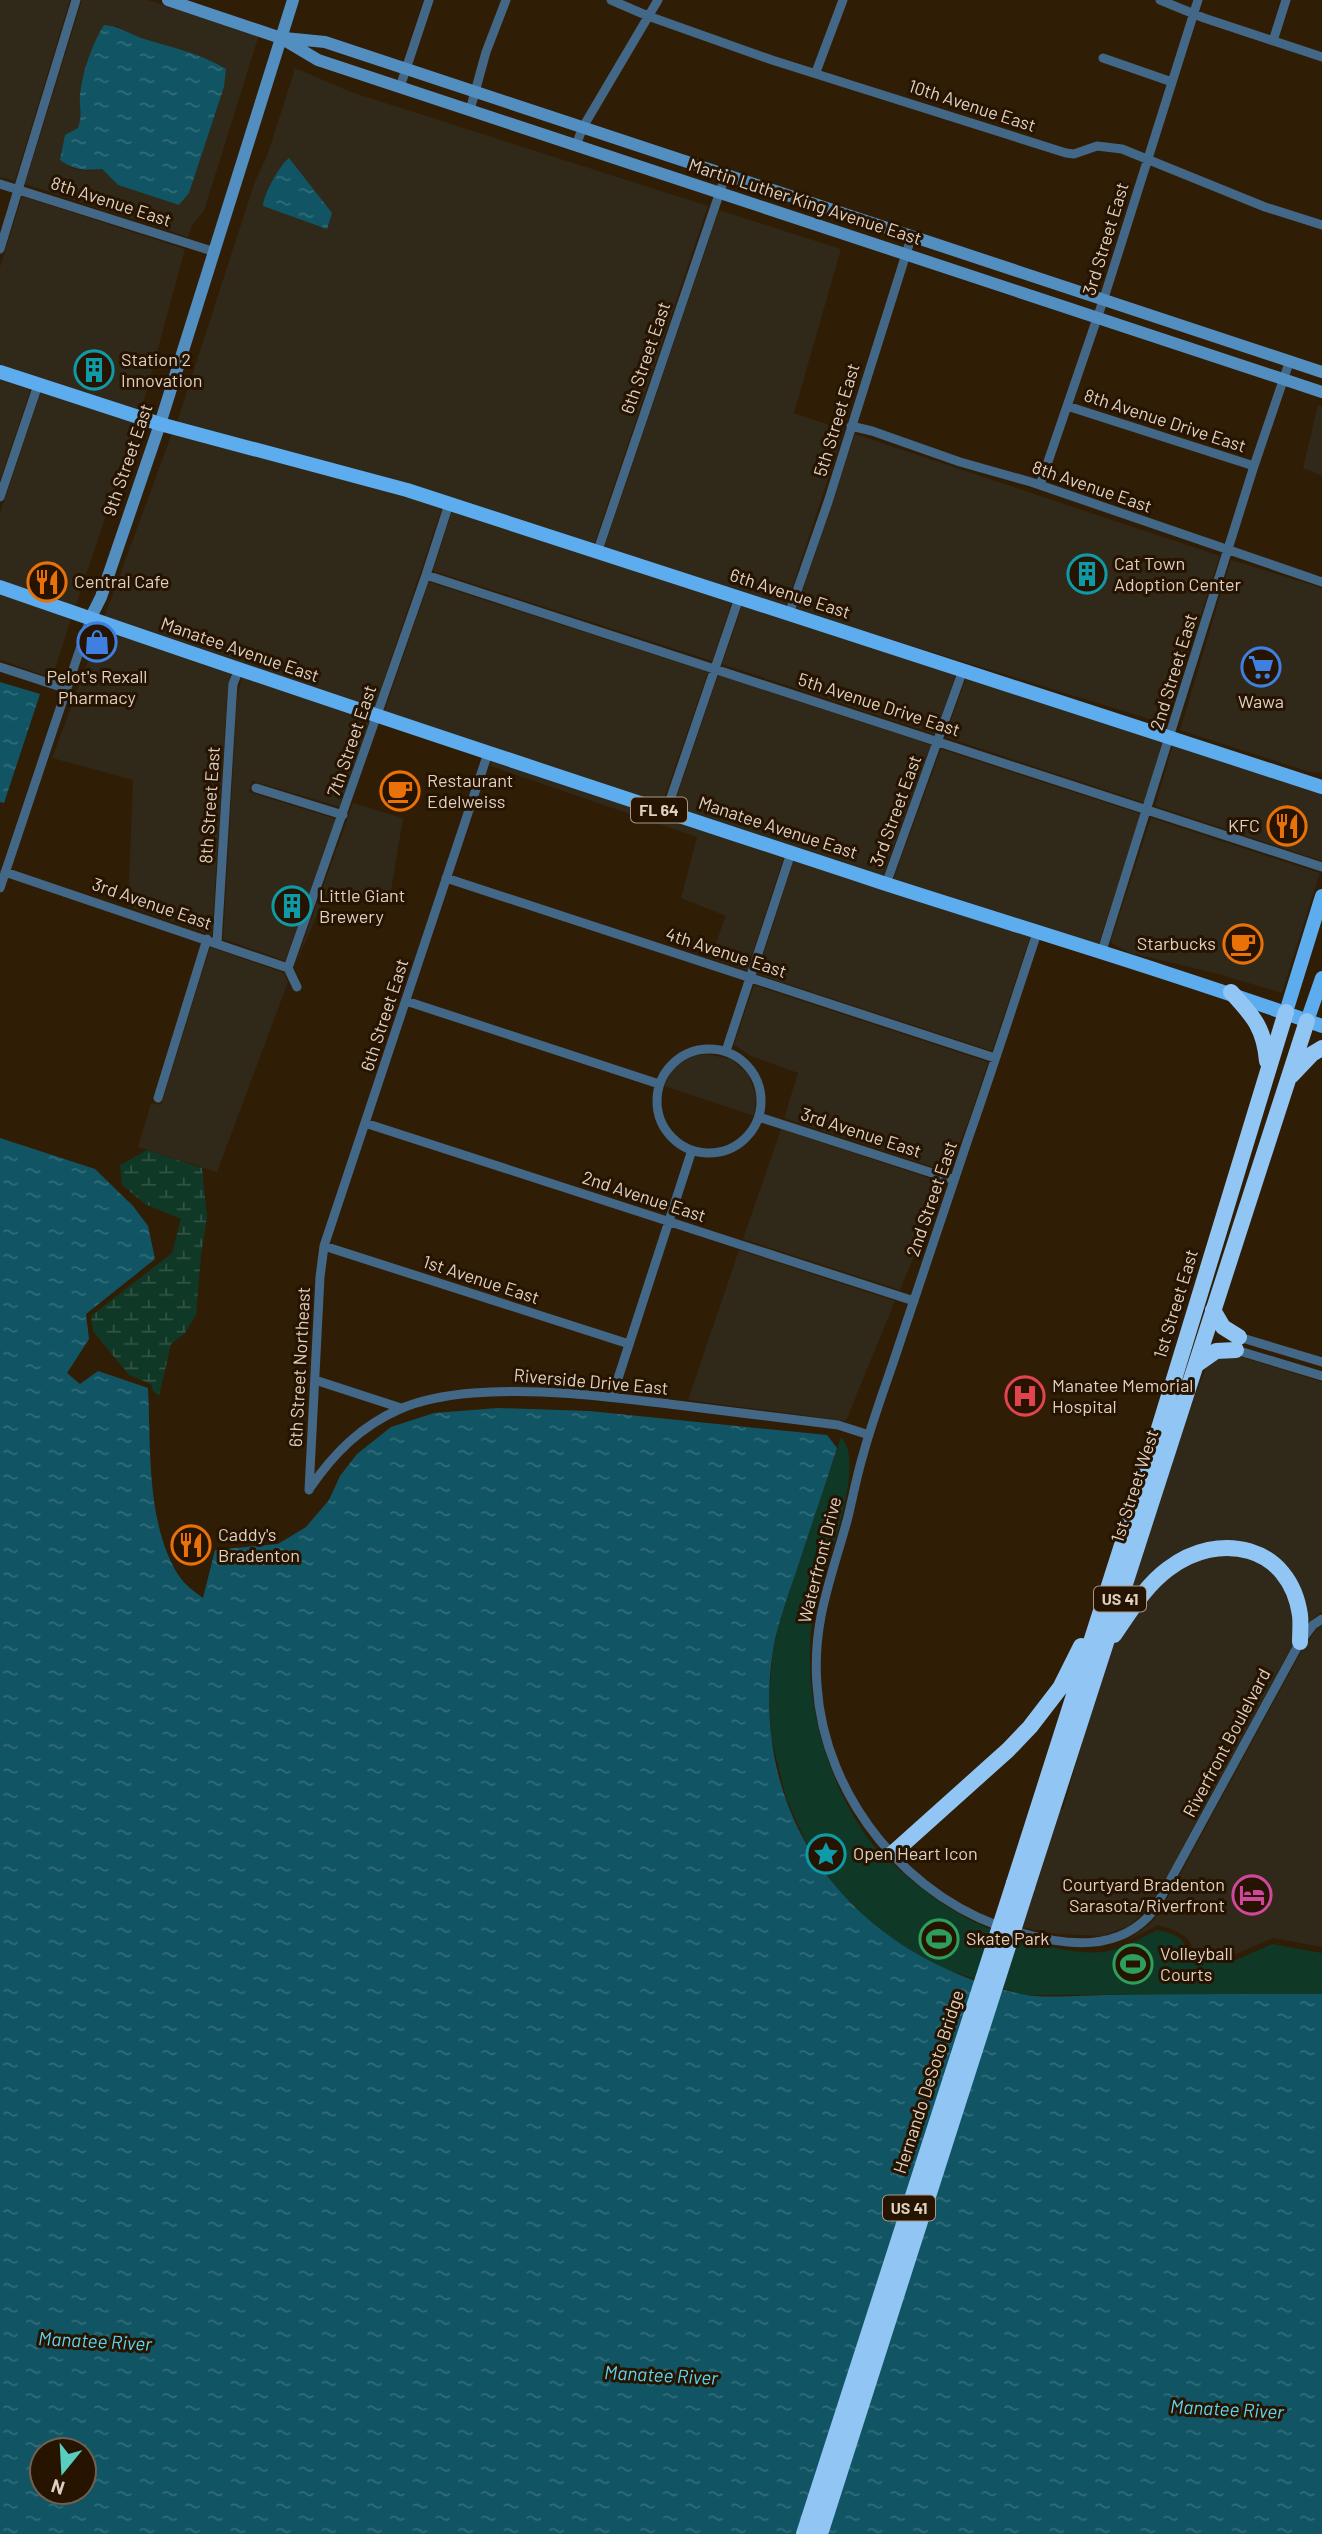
<svg xmlns="http://www.w3.org/2000/svg" width="1322" height="2534" viewBox="0 0 1322 2534" font-family="Barlow,sans-serif">
  <style>
    .commercial { fill: #302818; fill-rule: evenodd }
    .green { fill: #0f3827 }
    .wetland { fill: url(#wetland-marsh) }
    .water { fill: url(#water-ripples); fill-rule: evenodd }
    .lines { fill: none; stroke-linecap: round; stroke-linejoin: round }
    .street { stroke: #436786; stroke-width: 9 }
    .secondary { stroke: #528ec0; stroke-width: 12 }
    .primary { stroke: #5daced; stroke-width: 14 }
    .highway { stroke: #90c5f4; stroke-width: 16 }
    .highway-bridge { stroke: #90c5f4; stroke-width: 16 }
    .labels { text-anchor: middle; stroke-width: 6; stroke-linejoin: round; paint-order: stroke }
    .shield { fill: #261400; stroke: #a79888; stroke-width: 2 }
    .shield-label { font-size: 16px; font-weight: bold; fill: #ded1c3 }
    .street-label { font-size: 18px; fill: #ded1c3; stroke: #261400 }
    .poi-label { font-size: 18px; fill: #ded1c3; stroke: #261400; text-anchor: start }
    .water-label { font-size: 19px; font-style: italic; fill: #5dd6f4; stroke: #261400 }
  </style>
  <defs>
    <pattern id="wetland-marsh" width="20" height="14" patternUnits="userSpaceOnUse" patternTransform="scale(1.75)"><rect width="20" height="14" fill="#0f3827"/><path d="M1 5h8M5 5V1M11 12h8M15 12V8" fill="none" stroke="#325445"/></pattern>
    <pattern id="water-ripples" width="26" height="14" patternUnits="userSpaceOnUse" patternTransform="scale(1.75)"><rect width="26" height="14" fill="#115564"/><path d="M2 4q2-2 4 0t4 0M15 11q2-2 4 0t4 0" fill="none" stroke="#336c79"/></pattern>
  </defs>
  <rect width="100%" height="100%" fill="#301d05"/>
  <path class="commercial" d="M0,0H70L15,181L0,177Z
    M82,0H148L259,35L204,211L192,225L188,237L25,184ZM116,26L224,87L189,193L179,205L118,185L102,169L87,171L71,168L65,135L78,129L83,114L80,99Z
    M293,67L351,92L708,206L594,545L368,472L177,422L255,181L267,156L294,72Z
    M22,196L185,249L141,411L0,365V267Z
    M719,210L841,249L794,413L844,430L786,607L604,548Z
    M0,378L31,389L0,480Z
    M41,392L137,423L75,608L0,581V513Z
    M1318,405L1322,407V476L1303,468Z
    M172,433L365,483L442,508L374,709L104,618Z
    M855,434L1220,556L1165,724L796,610Z
    M452,511L732,602L712,661L433,571Z
    M1231,560L1322,588V773L1309,772L1180,730Z
    M429,582L708,672L662,805L384,712Z
    M0,594L71,619L52,678L0,660Z
    M742,606L956,674L935,734L722,664Z
    M100,629L231,673L227,698L212,935L128,906L133,780L52,758Z
    M718,675L931,745L883,876L673,808Z
    M242,677L370,720L340,807L252,781L249,792L336,819L285,961L223,939L237,698Z
    M966,678L1163,741L1145,803L945,737Z
    M1173,745L1322,794V861L1155,806Z
    M941,749L1141,814L1098,946L893,880Z
    M491,761L784,857L747,970L710,958L726,916L681,898L697,837L490,766Z
    M353,803L403,818L389,902L329,887L294,968Z
    M1151,818L1320,873L1282,993L1218,974L1131,953L1113,944L1111,940Z
    M794,860L1030,937L992,1051L757,974Z
    M210,947L284,973L288,982L217,1172L138,1147L151,1103L161,1105Z
    M754,985L988,1062L969,1120L948,1172L784,1118L798,1073L751,1056L734,1045Z
    M706,1054L731,1059L748,1074L756,1094L754,1116L664,1086L671,1071L682,1062L693,1056Z
    M781,1129L944,1183L900,1290L743,1239Z
    M739,1250L895,1301L846,1421L688,1400Z
    M1235,1355L1322,1382V1612L1305,1625L1272,1556L1254,1545L1236,1541H1218L1201,1544L1119,1617L1165,1473L1208,1362L1214,1358Z
    M1234,1553L1265,1566L1280,1580L1295,1616V1641L1150,1907L1129,1926L1103,1936L1056,1934L1020,1927L1060,1810L1063,1809L1108,1653L1160,1583L1193,1560Z
    M1322,1626V1947L1273,1938L1236,1954H1192L1191,1944L1187,1938L1174,1930L1158,1925L1128,1940L1150,1924L1159,1913L1303,1648L1316,1630Z"/>
  <path class="green" d="M841,1437C868,1464 823,1570 815,1605C810,1624 810,1648 810,1668C812,1727 835,1794 870,1841C875,1848 883,1854 889,1860C917,1887 949,1911 985,1927C999,1933 1015,1937 1030,1941C1054,1948 1078,1954 1103,1952C1124,1949 1139,1939 1157,1930C1178,1934 1186,1939 1188,1959L1236,1960L1272,1944L1322,1953V1994L1023,1995L933,1965L898,1944L870,1922L838,1890L808,1847L786,1798L771,1737L769,1696L773,1651L780,1619Z"/>
  <path class="wetland" d="M147,1150L202,1168L207,1217L201,1255L196,1315L185,1333L171,1344L159,1396L153,1391L151,1384L129,1375L93,1331L91,1316L172,1253L181,1219L145,1204L122,1185L120,1165Z"/>
  <path class="water" d="M104,25C119,26 128,33 141,38C170,47 200,53 226,69L224,87L189,193L179,205L118,185L102,169C85,171 74,170 60,160L65,135L78,128C83,113 79,109 80,95C82,73 92,44 104,25Z
    M289,158L332,213L327,229L263,206C264,194 279,166 289,158Z
    M0,682L40,694L4,803L0,802Z
    M0,1138L95,1169L133,1206L148,1226L155,1259L86,1314L89,1339L67,1373L80,1384L98,1371L148,1388C151,1447 146,1525 179,1576C185,1585 195,1592 203,1598L215,1550L278,1544L306,1527L329,1500L340,1476L357,1454L391,1427L434,1413L498,1408L589,1411L827,1435L837,1448C824,1489 810,1529 797,1569C788,1596 778,1622 773,1650C747,1822 855,1957 1021,1994C1042,1999 1087,1995 1110,1995C1181,1994 1251,1994 1322,1994V2534H0ZM42,2450H84V2492H42Z"/>
  <g class="lines">
    <path class="street" d="M611,0L648,16L772,60L1066,153L1074,154L1097,146L1122,149L1265,207L1322,225
      M1160,0L1204,18L1322,57
      M1273,41L1286,0
      M1103,58L1172,82
      M816,72L843,0
      M400,87L429,0
      M470,110L486,52L506,0
      M576,145L583,127L658,0
      M0,184L212,251
      M0,249L76,0
      M1067,406L1254,466
      M851,426L872,431L960,462L1031,482L1322,582
      M1040,485L1104,298L1198,0
      M0,497L38,385
      M597,553L726,174
      M426,575L1322,867
      M789,614L828,502L912,235
      M0,667L67,689
      M256,788L343,815
      M666,812L739,598
      M5,872L288,968
      M446,878L995,1058
      M886,884L963,670
      M0,888L90,619
      M1037,933C1014,1002 992,1071 968,1139C945,1208 922,1277 899,1345C887,1382 873,1418 863,1455C857,1475 853,1496 848,1517C832,1577 812,1621 817,1685C824,1798 909,1902 1018,1932C1066,1946 1120,1953 1154,1910L1300,1642L1313,1625L1322,1619
      M217,943L232,698L233,684L239,669
      M1101,954L1254,466L1290,360
      M297,987L288,968L426,575L449,504
      M406,1001L659,1084
      M657 1101a52 52 0 1 1 104 0a52 52 0 1 1-104 0Z
      M726,1051L791,853
      M158,1098L207,939
      M759,1117L954,1180
      M365,1123L914,1301
      M324,1246L629,1344
      M1239,1337L1322,1362
      M1236,1350L1322,1376
      M315,1380L401,1408
      M612,1397L692,1150
      M310,1488C334,1453 361,1426 400,1409C423,1399 449,1395 473,1393C539,1388 603,1396 669,1404C725,1411 782,1418 838,1425L869,1435
      M309,1490L320,1277L324,1246L488,753"/>
    <path class="secondary" d="M168,0L281,38L318,60L1322,392
      M284,38L325,42L1322,372
      M90,619L101,597L160,424L293,0"/>
    <path class="primary" d="M0,372L160,424L407,490L1322,787
      M0,587C293,689 588,786 883,883C1029,930 1177,974 1322,1026
      M1286,1012L1322,896
      M1307,1021L1322,978"/>
    <path class="highway" d="M1231,992C1253,1016 1264,1027 1267,1061
      M1291,1076L1312,1054L1322,1048
      M1213,1310L1223,1327L1239,1337
      M1196,1365L1216,1351L1236,1350
      M1114,1635C1130,1612 1145,1586 1168,1569C1219,1530 1290,1545 1300,1615C1301,1624 1300,1633 1300,1642
      M892,1854L1008,1750L1030,1727L1060,1688L1081,1646
      M1014,1883L1153,1448L1286,1012
      M1027,1887L1307,1021"/>
    <path class="highway-bridge" d="M804,2534L1014,1883
      M820,2534L1027,1887"/>
  </g>
  <defs>
    <g id="building-ring" transform="scale(2.0125)"><circle r="9.5" fill="#261400" stroke="#0f9aa8" stroke-width="1.5"/><path d="M-4-6H4V6H1V3H-1V6H-4ZM-2.5-4.3h1.7v1.8h-1.7ZM.8-4.3h1.7v1.8H.8ZM-2.5-1h1.7V.8h-1.7ZM.8-1h1.7V.8H.8Z" fill="#0f9aa8"/></g>
    <g id="restaurant-ring" transform="scale(2.0125)"><circle r="9.5" fill="#261400" stroke="#e8710a" stroke-width="1.5"/><path d="M-5-6h1v4h1v-4h1v4h1v-4h1v5L-1.5 .5V6h-2V.5L-5-1ZM5-6V6H3V1.5H1.5Q1.5-4 5-6Z" fill="#e8710a"/></g>
    <g id="shop-ring" transform="scale(2.0125)"><circle r="9.5" fill="#261400" stroke="#3f7fe0" stroke-width="1.5"/><path d="M-5-2.5h2.3a2.7 3.5 0 0 1 5.4 0H5L5.5 6h-11ZM-1.5-2.5h3a1.5 2.3 0 0 0-3 0Z" fill="#3f7fe0"/></g>
    <g id="supermarket-ring" transform="scale(2.0125)"><circle r="9.5" fill="#261400" stroke="#3f7fe0" stroke-width="1.5"/><path d="M-6-5.5h2.5l.6 2H6L4.5 2H-2.5L-4.4-4H-6ZM-1.5 3.2a1.3 1.3 0 1 0 .1 0ZM3 3.2a1.3 1.3 0 1 0 .1 0Z" fill="#3f7fe0"/></g>
    <g id="cafe-ring" transform="scale(2.0125)"><circle r="9.5" fill="#261400" stroke="#e8710a" stroke-width="1.5"/><path d="M-5.5-4.5H6V0H3Q3 3.5 0 3.5H-2.5Q-5.5 3.5-5.5 0ZM3-3.2v2h1.7v-2ZM-6 4.5H4V6H-6Z" fill="#e8710a"/></g>
    <g id="hospital-ring" transform="scale(2.0125)"><circle r="9.5" fill="#261400" stroke="#e0444e" stroke-width="1.5"/><path d="M-5-5h3v3.5h4V-5h3V5h-3V1.5h-4V5h-3Z" fill="#e0444e"/></g>
    <g id="sight-ring" transform="scale(2.0125)"><circle r="9.5" fill="#261400" stroke="#0f9aa8" stroke-width="1.5"/><path d="M0-6L1.8-2.2L6-1.7L2.9 1.2L3.7 5.4L0 3.3L-3.7 5.4L-2.9 1.2L-6-1.7L-1.8-2.2Z" fill="#0f9aa8"/></g>
    <g id="hotel-ring" transform="scale(2.0125)"><circle r="9.5" fill="#261400" stroke="#d1479c" stroke-width="1.5"/><path d="M-6-4.5h1.5V1H6V5H4.5V3h-9V5H-6ZM-4 0a1.8 1.8 0 1 1 3.6 0ZM.5 0V-2.5h3Q6-2.5 6 0Z" fill="#d1479c"/></g>
    <g id="stadium-ring" transform="scale(2.0125)"><circle r="9.5" fill="#261400" stroke="#2e9e5b" stroke-width="1.5"/><path d="M0-5a6.5 5 0 1 0 0 10a6.5 5 0 1 0 0-10ZM-3.5-1.8h7v3.6h-7Z" fill="#2e9e5b"/></g>
  </defs>
  <g fill-rule="evenodd">
    <use href="#building-ring" x="94" y="370"/>
    <use href="#building-ring" x="1087" y="574"/>
    <use href="#restaurant-ring" x="47" y="582"/>
    <use href="#shop-ring" x="97" y="642"/>
    <use href="#supermarket-ring" x="1261" y="667"/>
    <use href="#cafe-ring" x="400" y="791"/>
    <use href="#restaurant-ring" x="1287" y="826"/>
    <use href="#building-ring" x="292" y="906"/>
    <use href="#cafe-ring" x="1243" y="944"/>
    <use href="#hospital-ring" x="1025" y="1396"/>
    <use href="#restaurant-ring" x="191" y="1545"/>
    <use href="#sight-ring" x="826" y="1854"/>
    <use href="#hotel-ring" x="1252" y="1895"/>
    <use href="#stadium-ring" x="939" y="1939"/>
    <use href="#stadium-ring" x="1133" y="1964"/>
  </g>
  <g class="labels">
    <g class="shield">
      <rect x="631" y="797.5" width="56" height="25" rx="5"/>
      <rect x="1094" y="1586.5" width="52" height="25" rx="5"/>
      <rect x="883" y="2195.5" width="52" height="25" rx="5"/>
    </g>
    <g class="shield-label">
      <text x="659" y="816">FL 64</text>
      <text x="1120" y="1605">US 41</text>
      <text x="909" y="2214">US 41</text>
    </g>
    <g class="street-label">
      <text transform="translate(972 106) rotate(18)" y="6">10th Avenue East</text>
      <text transform="translate(111 202) rotate(18)" y="6">8th Avenue East</text>
      <text transform="translate(805 202) rotate(18)" y="6">Martin Luther King Avenue East</text>
      <text transform="translate(1106 239) rotate(-73)" y="6">3rd Street East</text>
      <text transform="translate(646 358) rotate(-71)" y="6">6th Street East</text>
      <text transform="translate(837 420) rotate(-73)" y="6">5th Street East</text>
      <text transform="translate(1165 421) rotate(18)" y="6">8th Avenue Drive East</text>
      <text transform="translate(128 460) rotate(-71)" y="6">9th Street East</text>
      <text transform="translate(1092 487) rotate(19)" y="6">8th Avenue East</text>
      <text transform="translate(790 594) rotate(18)" y="6">6th Avenue East</text>
      <text transform="translate(240 650) rotate(19)" y="6">Manatee Avenue East</text>
      <text transform="translate(1174 672) rotate(-73)" y="6">2nd Street East</text>
      <text transform="translate(879 705) rotate(18)" y="6">5th Avenue Drive East</text>
      <text transform="translate(352 741) rotate(-71)" y="6">7th Street East</text>
      <text transform="translate(210 805) rotate(-86)" y="6">8th Street East</text>
      <text transform="translate(896 811) rotate(-70)" y="6">3rd Street East</text>
      <text transform="translate(778 828) rotate(18)" y="6">Manatee Avenue East</text>
      <text transform="translate(152 904) rotate(19)" y="6">3rd Avenue East</text>
      <text transform="translate(726 953) rotate(18)" y="6">4th Avenue East</text>
      <text transform="translate(385 1015) rotate(-72)" y="6">6th Street East</text>
      <text transform="translate(861 1133) rotate(18)" y="6">3rd Avenue East</text>
      <text transform="translate(644 1197) rotate(18)" y="6">2nd Avenue East</text>
      <text transform="translate(932 1199) rotate(-71)" y="6">2nd Street East</text>
      <text transform="translate(481 1280) rotate(18)" y="6">1st Avenue East</text>
      <text transform="translate(1176 1304) rotate(-73)" y="6">1st Street East</text>
      <text transform="translate(300 1367) rotate(-87)" y="6">6th Street Northeast</text>
      <text transform="translate(591 1382) rotate(5)" y="6">Riverside Drive East</text>
      <text transform="translate(1135 1486) rotate(-72)" y="6">1st Street West</text>
      <text transform="translate(820 1560) rotate(-76)" y="6">Waterfront Drive</text>
      <text transform="translate(1227 1743) rotate(-62)" y="6">Riverfront Boulelvard</text>
      <text transform="translate(929 2082) rotate(-72)" y="6">Hernando DeSoto Bridge</text>
    </g>
    <g class="poi-label">
      <text x="121" y="366">Station 2<tspan x="121" dy="21">Innovation</tspan></text>
      <text x="1114" y="570">Cat Town<tspan x="1114" dy="21">Adoption Center</tspan></text>
      <text x="74" y="588">Central Cafe</text>
      <text x="97" y="683" text-anchor="middle">Pelot's Rexall<tspan x="97" dy="21">Pharmacy</tspan></text>
      <text x="1261" y="708" text-anchor="middle">Wawa</text>
      <text x="427" y="787">Restaurant<tspan x="427" dy="21">Edelweiss</tspan></text>
      <text x="1260" y="832" text-anchor="end">KFC</text>
      <text x="319" y="902">Little Giant<tspan x="319" dy="21">Brewery</tspan></text>
      <text x="1216" y="950" text-anchor="end">Starbucks</text>
      <text x="1052" y="1392">Manatee Memorial<tspan x="1052" dy="21">Hospital</tspan></text>
      <text x="218" y="1541">Caddy's<tspan x="218" dy="21">Bradenton</tspan></text>
      <text x="853" y="1860">Open Heart Icon</text>
      <text x="1225" y="1891" text-anchor="end">Courtyard Bradenton<tspan x="1225" dy="21">Sarasota/Riverfront</tspan></text>
      <text x="966" y="1945">Skate Park</text>
      <text x="1160" y="1960">Volleyball<tspan x="1160" dy="21">Courts</tspan></text>
    </g>
    <g class="water-label">
      <text transform="translate(95 2341) rotate(3)" y="7">Manatee River</text>
      <text transform="translate(661 2375) rotate(3)" y="7">Manatee River</text>
      <text transform="translate(1227 2409) rotate(3)" y="7">Manatee River</text>
    </g>
  </g>
  <g transform="translate(63 2471) rotate(198)"><circle r="33" fill="#261400" stroke="#70604e" stroke-width="2"/>
  <path d="M0-5L12 26L0 18L-12 26Z" fill="#59cebf"/>
  <text y="-10" font-size="19" font-weight="bold" text-anchor="middle" fill="#ded1c3">N</text>
  </g>
</svg>
